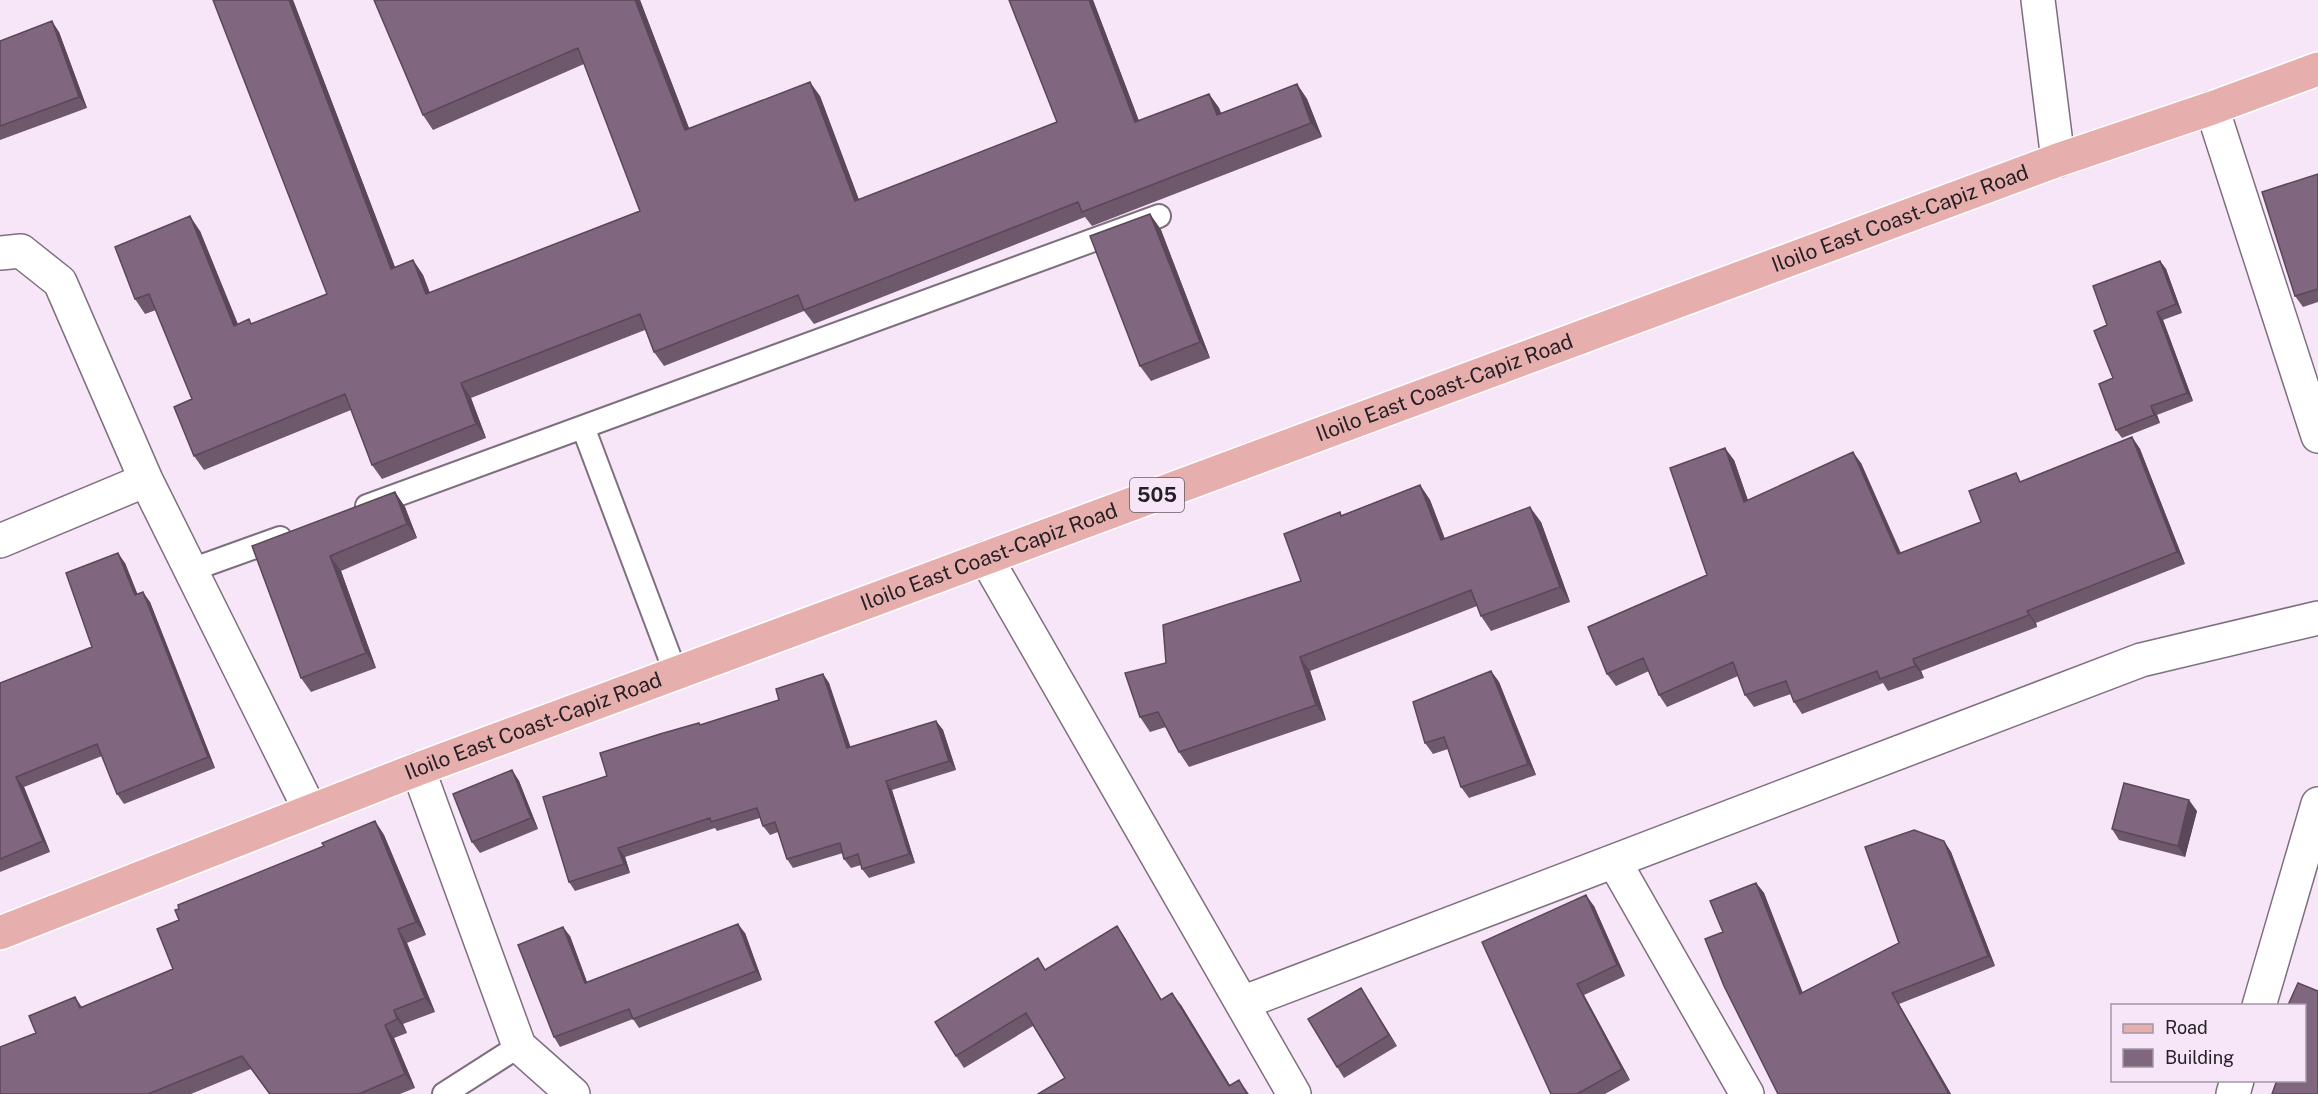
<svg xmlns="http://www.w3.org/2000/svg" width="2318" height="1094" viewBox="0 0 2318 1094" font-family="'Public Sans',sans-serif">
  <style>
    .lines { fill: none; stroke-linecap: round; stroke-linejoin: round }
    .lane-casing { stroke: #7e6f7f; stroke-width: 26 }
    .street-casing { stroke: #7e6f7f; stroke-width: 36 }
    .primary-casing { stroke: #fff; stroke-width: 36 }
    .lane { stroke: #fff; stroke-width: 22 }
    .street { stroke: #fff; stroke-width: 33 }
    .primary { stroke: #e6afad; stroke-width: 33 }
    .wall { fill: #6e586c }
    .shaded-wall { fill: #5a4758 }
    .building { fill: #80667e; stroke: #5a4758; stroke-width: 1.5 }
    .labels { text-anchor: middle; stroke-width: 4.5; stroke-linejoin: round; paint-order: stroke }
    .shield { fill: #f7e6f8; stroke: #655b65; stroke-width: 1.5 }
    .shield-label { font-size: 20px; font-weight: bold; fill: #262026 }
    .street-label { font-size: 21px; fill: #262026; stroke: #f7e6f8 }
  </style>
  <rect width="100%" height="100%" fill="#f7e6f8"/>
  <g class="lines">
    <g class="lane-casing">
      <path id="lane" d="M583,427L676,674
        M367,506L1159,216
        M191,570L280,538
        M444,1094L519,1046"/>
    </g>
    <g class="street-casing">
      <path id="street" d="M2038,0L2058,160
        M2212,108L2318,436
        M0,253L21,251L60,282L146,480L310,810
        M0,541L146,480
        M986,558L1294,1094
        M418,769L519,1046L573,1094
        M1614,861L1747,1094
        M1242,1003L2141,660L2318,618
        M2259,1006L2318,804
        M2233,1094L2237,1080"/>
    </g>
    <g class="primary-casing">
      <g id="primary">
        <path id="s1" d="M0,933L418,769L2058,160L2212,108L2318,69"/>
      </g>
    </g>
    <use href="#lane" class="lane"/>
    <use href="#street" class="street"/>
    <use href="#primary" class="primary"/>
  </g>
  <path class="wall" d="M213,0H293L395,267L413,260L423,275L430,293L640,211L584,64L433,130L423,115L374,0H640L689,128L820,96L859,200L1057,122L1009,0H1093L1139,121L1209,94L1219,108L1221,113L1297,84L1307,99L1322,137L1092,226L1085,217L814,324L804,311L664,366L654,352L645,330L471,398L486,438L382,479L372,465L351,410L204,470L194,456L192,399L156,310L145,314L135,299L200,231L238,324L252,323L327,294Z
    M59,32L87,108L0,140V41Z
    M2318,174V302L2303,307L2295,296Z
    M1150,214L1161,230L1210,358L1151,381L1140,366Z
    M2160,261L2166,269L2182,313L2163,320L2193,401L2157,415L2160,423L2122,438L2116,430L2113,378L2107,325Z
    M2132,437L2140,449L2185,564L2036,623L2037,627L1921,671L1924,678L1888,691L1883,683L1802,714L1794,702L1791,694L1754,707L1745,695L1738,676L1667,707L1659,695L1649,671L1616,686L1607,674L1707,575L1734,460L1748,500L1861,463L1901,553L1981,522L2022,481Z
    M1420,485L1430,500L1445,539L1541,522L1570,602L1491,631L1481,616L1477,606L1310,671L1326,720L1189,767L1179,752L1166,727L1150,732L1140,717L1166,663L1301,581L1342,515Z
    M395,492L405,507L417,538L341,571L376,668L311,692L301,678L252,546Z
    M125,563L137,594L150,602L215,768L124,804L117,794L102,756L24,787L50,852L0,872V683L92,647Z
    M1491,671L1499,682L1536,775L1469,798L1461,787L1448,749L1433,754L1425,743Z
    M823,674L829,683L850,747L936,721L943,730L956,770L892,790L915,863L869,878L862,869L861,865L851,868L844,859L843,853L793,868L787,859L778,832L770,835L763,826L760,818L717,831L715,828L625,857L630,873L575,891L569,882L607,776L701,725L779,700Z
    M512,770L519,781L538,829L480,853L472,842Z
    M2197,811L2185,857L2119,840L2112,829Z
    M375,821L384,835L426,935L407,943L435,1012L403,1024L407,1033L394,1038L415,1088L400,1094H269L251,1069L191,1094H0L36,1033L75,997L82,1007L173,969L179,920L324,846Z
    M1944,841L1951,852L1995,966L1899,1004L1951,1094H1778L1723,932L1756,883L1764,893L1803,993L1899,943Z
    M1594,906L1625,976L1584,995L1630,1080L1605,1094H1551Z
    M1117,926L1125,938L1161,1000L1181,1005L1230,1085L1239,1080L1249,1094H1038L1065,1078L1033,1026L964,1068L956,1056L1046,970Z
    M745,933L762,980L639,1028L633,1019L560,1047L554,1037L570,936L587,982Z
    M1361,988L1368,999L1397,1046L1344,1078L1337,1067Z"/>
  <path class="shaded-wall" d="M289,0H293L401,283L391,269Z
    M635,0H640L695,144L685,130Z
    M1089,0H1093L1145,137L1135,122Z
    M52,21L59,32L87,108L79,97Z
    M810,82L820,96L865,216L855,201Z
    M1297,84L1307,99L1322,137L1311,123Z
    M1209,94L1219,108L1227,129L1217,115Z
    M1150,214L1161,230L1210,358L1200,342Z
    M190,216L200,231L244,340L234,326Z
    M413,260L423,275L436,309L426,294Z
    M2160,261L2166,269L2182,313L2176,304Z
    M2157,312L2163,320L2193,401L2187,393Z
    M461,383L471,398L486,438L476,424Z
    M2151,406L2157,415L2160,423L2154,415Z
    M2132,437L2140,449L2185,564L2177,552Z
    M1725,448L1734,460L1752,513L1744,502Z
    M1853,452L1861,463L1906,566L1898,554Z
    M1420,485L1430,500L1451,555L1441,540Z
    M395,492L405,507L417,538L407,524Z
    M1530,507L1541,522L1570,602L1560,587Z
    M118,553L125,563L142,605L135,595Z
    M330,556L341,571L376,668L366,653Z
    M143,592L150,602L215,768L208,757Z
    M2027,611L2036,623L2037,627L2029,615Z
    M1300,657L1310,671L1326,720L1316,705Z
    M1913,659L1921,671L1924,678L1915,666Z
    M1491,671L1499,682L1536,775L1528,764Z
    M823,674L829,683L854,757L847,748Z
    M936,721L943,730L956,770L949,761Z
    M512,770L519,781L538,829L531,818Z
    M16,777L24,787L50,852L43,841Z
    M886,781L892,790L915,863L909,854Z
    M2189,800L2197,811L2185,857L2178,846Z
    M375,821L384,835L426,935L416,922Z
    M1944,841L1951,852L1995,966L1988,956Z
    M618,848L625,857L630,873L624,864Z
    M1756,883L1764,893L1807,1005L1800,994Z
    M1586,895L1594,906L1625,976L1617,965Z
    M738,924L745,933L762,980L756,971Z
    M1117,926L1125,938L1169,1012L1161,1000Z
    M563,927L570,936L591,993L585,983Z
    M398,929L407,943L435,1012L425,998Z
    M1577,984L1584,995L1630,1080L1622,1069Z
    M1361,988L1368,999L1397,1046L1389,1035Z
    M1172,993L1181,1005L1235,1094L1229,1086Z
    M1892,993L1899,1004L1951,1094H1949Z
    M394,1010L403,1024L407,1033L397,1019Z
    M385,1025L394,1038L415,1088L405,1074Z"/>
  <path class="building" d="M213,0H289L391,269L413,260L426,294L640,211L578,48L423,115L374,0H635L685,130L810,82L855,201L1057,122L1009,0H1089L1135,122L1209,94L1217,115L1297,84L1311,123L1082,212L1078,202L804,310L798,295L654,352L640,314L461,383L476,424L372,465L345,394L194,456L174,407L192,399L149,294L135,299L115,247L190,216L234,326L249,319L251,324L327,294Z
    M52,21L79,97L0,126V41Z
    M2318,174V289L2295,296L2262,192Z
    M1150,214L1200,342L1140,366L1090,236Z
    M2160,261L2176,304L2157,312L2187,393L2151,406L2154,415L2116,430L2099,384L2113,378L2094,331L2107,325L2093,286Z
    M2132,437L2177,552L2027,611L2029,615L1913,659L1915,666L1880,679L1877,671L1794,702L1786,681L1745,695L1733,662L1659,695L1643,658L1607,674L1588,627L1707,575L1670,468L1725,448L1744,502L1853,452L1898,554L1981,522L1969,491L2016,473L2020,482Z
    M1420,485L1441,540L1530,507L1560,587L1481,616L1471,590L1300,657L1316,705L1179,752L1158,712L1140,717L1125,673L1166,663L1163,625L1301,581L1284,534L1340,512L1341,516Z
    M395,492L407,524L330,556L366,653L301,678L252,546Z
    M118,553L135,595L143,592L208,757L117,794L97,744L16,777L43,841L0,859V683L92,647L66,573Z
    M1491,671L1528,764L1461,787L1444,737L1425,743L1413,702Z
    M823,674L847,748L936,721L949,761L886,781L909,854L862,869L858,854L844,859L840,843L787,859L775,822L763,826L757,808L711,822L710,818L618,848L624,864L569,882L543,797L607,776L600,753L660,734L699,723L700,725L779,700L776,689Z
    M512,770L531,818L472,842L453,794Z
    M2124,783L2189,800L2178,846L2112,829Z
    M375,821L416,922L398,929L425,998L394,1010L397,1019L385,1025L405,1074L359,1094H270L242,1056L148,1094H0V1047L36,1033L29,1016L75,997L80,1008L173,969L157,929L179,920L175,910L179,909L178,905L324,846L322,843Z
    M1914,830L1944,841L1988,956L1892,993L1949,1094H1778L1724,986L1705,939L1723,932L1710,901L1756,883L1800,994L1899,943L1865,847Z
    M1586,895L1617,965L1577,984L1622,1069L1577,1094H1551L1482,942Z
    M738,924L756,971L633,1019L629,1009L554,1037L518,945L563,927L585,983Z
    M1117,926L1161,1000L1172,993L1229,1086L1239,1080L1247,1094H1038L1065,1078L1026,1013L956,1056L935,1022L1038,958L1045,970Z
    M2298,983L2318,991V1094H2272L2277,1080H2304V1005H2288Z
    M1361,988L1389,1035L1337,1067L1308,1019Z"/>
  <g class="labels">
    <rect class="shield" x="1130" y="478" width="54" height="34" rx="4.5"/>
    <g class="shield-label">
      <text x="1157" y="502">505</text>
    </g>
    <g class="street-label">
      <text dy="7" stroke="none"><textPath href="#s1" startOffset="2030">Iloilo East Coast-Capiz Road</textPath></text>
      <text dy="7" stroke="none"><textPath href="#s1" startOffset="1544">Iloilo East Coast-Capiz Road</textPath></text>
      <text dy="7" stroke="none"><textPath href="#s1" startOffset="1058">Iloilo East Coast-Capiz Road</textPath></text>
      <text dy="7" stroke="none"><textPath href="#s1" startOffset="572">Iloilo East Coast-Capiz Road</textPath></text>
    </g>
  </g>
  <rect x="2111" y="1004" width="195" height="78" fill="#f7e6f8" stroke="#a397a4" stroke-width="1.5"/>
  <rect x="2123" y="1024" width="30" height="9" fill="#e6afad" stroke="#a397a4" stroke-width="1.5"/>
  <text x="2165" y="1034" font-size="18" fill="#262026">Road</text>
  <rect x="2123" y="1049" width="30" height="18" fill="#80667e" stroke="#a397a4" stroke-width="1.5"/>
  <text x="2165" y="1064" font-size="18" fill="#262026">Building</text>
</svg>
